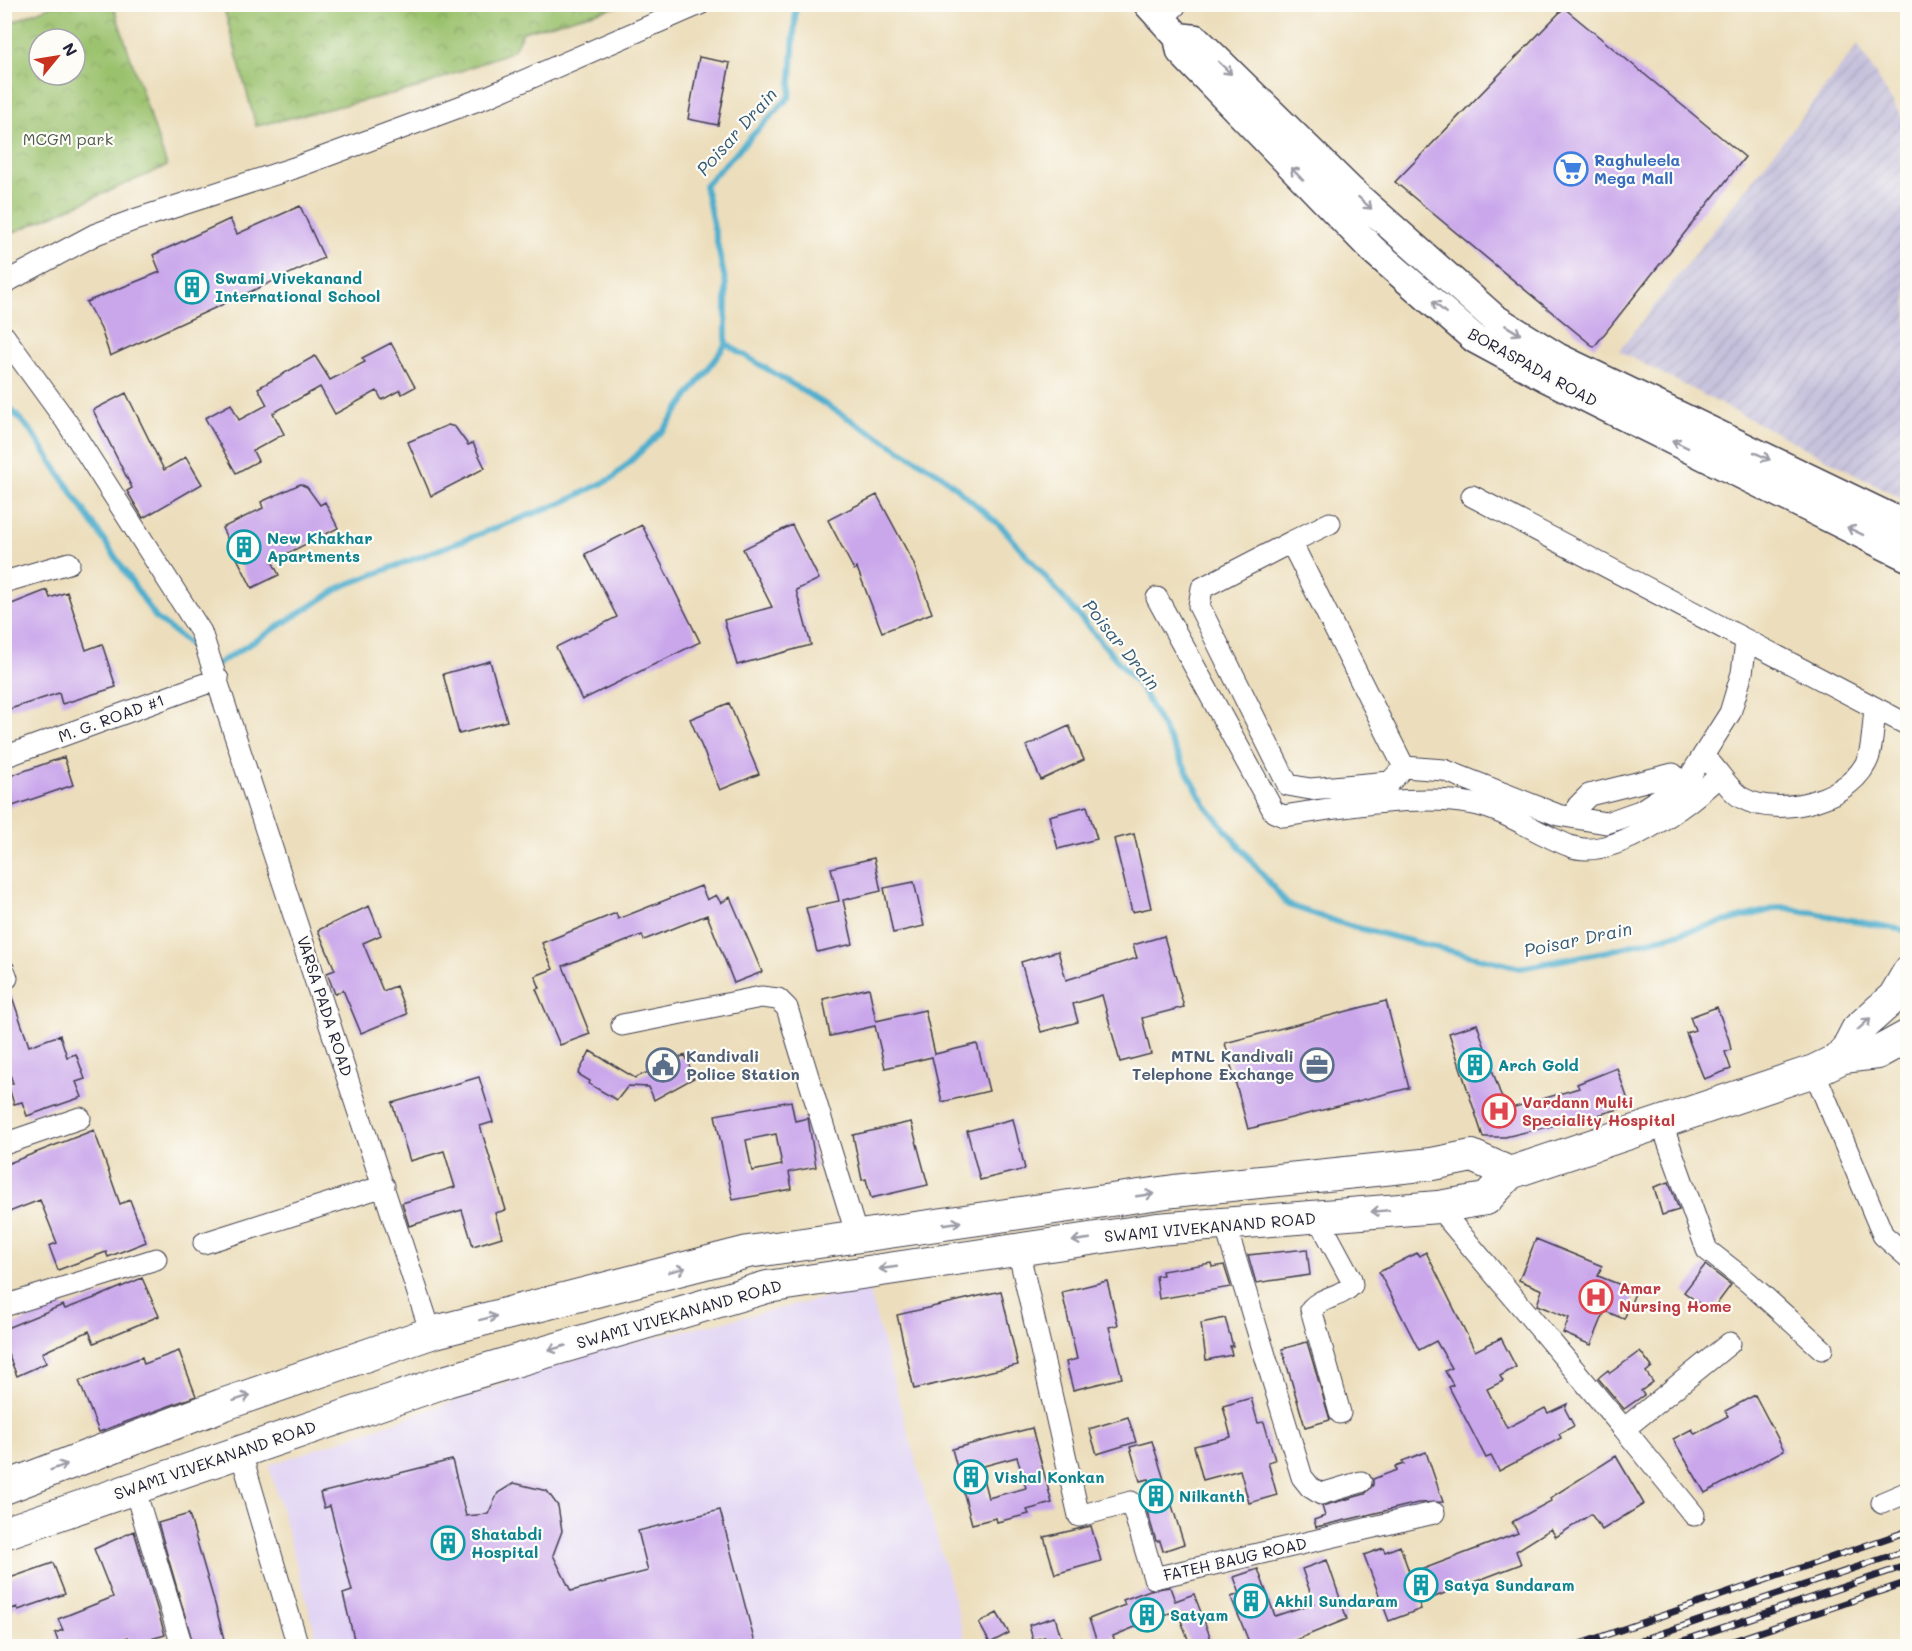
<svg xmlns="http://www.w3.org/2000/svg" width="1912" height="1651" viewBox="0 0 1912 1651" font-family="Mali,sans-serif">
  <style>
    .built { fill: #e1d4f4 }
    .industrial { fill: url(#industrial-furrows) }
    .park { fill: url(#park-crowns); stroke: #5e7254; stroke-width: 1.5; fill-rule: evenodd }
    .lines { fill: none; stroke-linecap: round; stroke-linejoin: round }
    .stream { stroke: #4eaecd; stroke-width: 6 }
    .building { fill: #caa7eb; fill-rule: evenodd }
    .minor-casing { stroke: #403e4e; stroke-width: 23 }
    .secondary-casing { stroke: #403e4e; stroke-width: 31 }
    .primary-casing { stroke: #403e4e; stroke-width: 34 }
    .minor { stroke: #fff; stroke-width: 21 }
    .secondary { stroke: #fff; stroke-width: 28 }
    .primary { stroke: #fff; stroke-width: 32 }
    .rail-casing { stroke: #22223b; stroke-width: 7 }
    .rail { stroke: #fdfcf7; stroke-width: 4.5; stroke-dasharray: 14; stroke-linecap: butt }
    .oneway { stroke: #9c9ca7 }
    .labels { text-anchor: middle; stroke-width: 4.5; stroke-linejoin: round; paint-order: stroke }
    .park-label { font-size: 16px; fill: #4c5a4c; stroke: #fdfcf7 }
    .shop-label { font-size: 16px; font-weight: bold; fill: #366cbe; stroke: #fdfcf7; text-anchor: start }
    .culture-label { font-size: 16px; font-weight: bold; fill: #0d838f; stroke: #fdfcf7; text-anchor: start }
    .street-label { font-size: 16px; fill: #22223b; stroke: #fdfcf7 }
    .service-label { font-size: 16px; font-weight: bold; fill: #4e5e75; stroke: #fdfcf7; text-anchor: start }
    .health-label { font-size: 16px; font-weight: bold; fill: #be3a42; stroke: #fdfcf7; text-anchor: start }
    .water-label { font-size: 18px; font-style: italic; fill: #345a75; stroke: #fdfcf7 }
  </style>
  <defs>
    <pattern id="industrial-furrows" width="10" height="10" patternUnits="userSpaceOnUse" patternTransform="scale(1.5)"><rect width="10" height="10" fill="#c5c0db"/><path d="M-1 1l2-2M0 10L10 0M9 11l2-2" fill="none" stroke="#a9a5bd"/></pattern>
    <pattern id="park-crowns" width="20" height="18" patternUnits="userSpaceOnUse" patternTransform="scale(1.5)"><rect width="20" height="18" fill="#9ac16c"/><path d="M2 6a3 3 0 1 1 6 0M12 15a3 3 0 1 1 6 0" fill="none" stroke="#7d9c5a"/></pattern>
  </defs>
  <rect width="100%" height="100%" fill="#fdfcf7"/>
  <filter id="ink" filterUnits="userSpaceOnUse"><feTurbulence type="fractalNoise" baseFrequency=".0167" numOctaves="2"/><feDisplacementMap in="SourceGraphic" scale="12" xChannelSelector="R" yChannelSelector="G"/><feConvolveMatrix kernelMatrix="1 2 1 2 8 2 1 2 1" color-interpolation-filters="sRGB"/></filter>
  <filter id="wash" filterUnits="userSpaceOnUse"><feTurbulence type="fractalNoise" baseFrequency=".008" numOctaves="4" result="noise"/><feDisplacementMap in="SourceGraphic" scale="24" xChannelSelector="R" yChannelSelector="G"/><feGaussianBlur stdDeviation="1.35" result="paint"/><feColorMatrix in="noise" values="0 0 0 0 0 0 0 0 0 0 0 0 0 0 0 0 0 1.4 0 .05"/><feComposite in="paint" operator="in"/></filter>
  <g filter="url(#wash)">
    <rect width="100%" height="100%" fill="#ecdebc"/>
    <path class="built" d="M868,1288L967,1646H319L269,1465L605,1349Z"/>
    <path class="industrial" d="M1858,45L1907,126V501L1619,351Z"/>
    <path class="park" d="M53,5H113L167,166L5,236V25ZM39,39H75V75H39Z
      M223,5V4L624,5L523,32L513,51L417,88L256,126Z"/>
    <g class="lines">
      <path class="stream" d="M796,4L790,96L705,185L726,285V344L940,474L1003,528L1141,688L1206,806L1288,905L1350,926L1520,968L1609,951L1782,907L1908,931
        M4,402L31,431L156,618L201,653
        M216,665L343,586L564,502L613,478L665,428L726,344"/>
    </g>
    <g id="blocks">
      <path class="building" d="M1564,8L1745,157L1594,347L1395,182Z
        M699,57L730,63L718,125L688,119Z
        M300,206L324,258L110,356L101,329L86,302L160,272L153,255L230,219L237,234Z
        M391,343L415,387L402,394L400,390L382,400L377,391L335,414L320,387L273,413L284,434L253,451L258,461L236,473L205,418L231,404L239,420L267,405L258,388L315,356L330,380L365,362L362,358Z
        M126,393L164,470L186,457L202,484L143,518L127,491L132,488L93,410Z
        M448,425L455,427L468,445L473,443L485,468L431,496L408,442Z
        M300,484L307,487L320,505L325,502L338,528L272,561L279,575L252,588L222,528L263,508L261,502Z
        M877,495L913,562L932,613L882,632L857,568L854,570L828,520Z
        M642,525L700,642L582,700L556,647L617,617L585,554Z
        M792,525L819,579L796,590L811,645L737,665L724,620L772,607L743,549Z
        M47,590L50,598L67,592L86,650L102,644L116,687L62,704L59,693L10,709L4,692V607Z
        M490,661L507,721L459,734L443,674Z
        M729,703L759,774L720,790L690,719Z
        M1069,726L1084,760L1041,780L1026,746Z
        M64,757L73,785L4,809V778Z
        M1087,806L1097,839L1058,849L1049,816Z
        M1134,834L1151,908L1132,912L1114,839Z
        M874,858L881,891L843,900L853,944L817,952L806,908L839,901L831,868Z
        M914,882L924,926L893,933L884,888Z
        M701,886L707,900L716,895L721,903L730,897L762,972L734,983L707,915L644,940L642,935L563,966L590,1034L560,1045L536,989L540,988L535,976L553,969L542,943L616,913L618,919Z
        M369,906L381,935L363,943L383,991L396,986L407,1014L361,1033L343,990L335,994L327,973L335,970L318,930Z
        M1164,936L1184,1007L1142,1018L1151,1054L1120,1062L1102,995L1073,1004L1078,1022L1041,1032L1021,962L1058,951L1066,980L1137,958L1133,945Z
        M869,988L876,1021L925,1010L935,1054L977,1044L989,1091L942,1102L932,1057L885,1068L875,1026L830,1036L823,999Z
        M4,991H10L29,1046L60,1035L67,1057L76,1054L85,1079L76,1082L82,1097L27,1116L22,1102L14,1104L8,1085L13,1083L4,1058Z
        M1386,1001L1409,1088L1248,1129L1225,1043Z
        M1717,1007L1729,1040L1731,1050L1725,1052L1731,1069L1704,1079L1686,1033L1695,1030L1690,1017Z
        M1477,1024L1501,1096L1512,1108L1579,1088L1577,1084L1617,1068L1630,1106L1601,1114L1587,1120L1572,1121L1505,1137H1483L1449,1033Z
        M590,1051L635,1078L685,1055L694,1078L654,1100L649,1087L628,1086L617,1100L589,1084L590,1081L578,1074Z
        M479,1077L493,1122L480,1126L506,1210L495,1213L502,1237L473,1246L462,1210L409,1226L402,1203L455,1187L444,1151L410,1161L392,1103Z
        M791,1101L795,1121L808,1118L816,1167L789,1172L792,1189L733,1200L715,1115ZM776,1134L782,1165L752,1171L746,1140Z
        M1013,1119L1025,1169L980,1180L967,1131Z
        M911,1122L928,1185L871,1198L866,1179L862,1180L853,1135Z
        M94,1130L120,1204L130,1200L146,1242L108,1257L106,1252L58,1270L49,1246L57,1243L40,1200L4,1214V1165Z
        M1669,1182L1679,1210L1662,1215L1654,1187Z
        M1536,1239L1602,1266L1598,1276L1636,1291L1624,1319L1605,1311L1591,1345L1563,1333L1569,1318L1537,1305L1542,1290L1519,1280Z
        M1307,1249L1310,1275L1256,1283L1248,1255Z
        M1426,1252L1475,1351L1501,1338L1516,1367L1500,1376L1503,1381L1487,1389L1507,1428L1545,1408L1548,1413L1567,1404L1565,1409L1574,1426L1559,1434L1561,1438L1499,1471L1491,1456L1486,1458L1449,1387L1453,1385L1445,1371L1452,1368L1436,1341L1419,1350L1379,1272L1417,1253L1419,1256Z
        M1211,1263L1212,1267L1224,1265L1231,1287L1159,1299L1156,1276L1163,1275L1162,1271Z
        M1705,1265L1731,1285L1711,1312L1684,1292Z
        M142,1278L159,1316L94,1343L89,1331L42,1353L46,1363L17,1376L4,1344V1329L63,1305L65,1309L100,1296Z
        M1107,1281L1118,1325L1109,1327L1122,1378L1073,1390L1066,1362L1077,1359L1062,1292Z
        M1001,1291L1018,1365L914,1389L897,1315Z
        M1225,1318L1233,1346H1230L1232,1355L1206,1360L1201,1323Z
        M1307,1342L1330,1420L1305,1427L1282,1349Z
        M179,1351L196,1396L99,1432L79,1381L142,1357L144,1364Z
        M1640,1351L1652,1367L1646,1372L1653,1382L1641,1391L1644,1395L1624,1409L1598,1378L1608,1370L1610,1373Z
        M1755,1395L1784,1450L1705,1493L1673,1439L1692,1429L1695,1434L1728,1416L1725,1411Z
        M1251,1398L1258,1423L1264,1422L1275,1460L1268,1462L1277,1495L1249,1503L1240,1470L1203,1480L1194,1446L1231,1437L1223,1406Z
        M1128,1417L1136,1442L1097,1454L1089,1429Z
        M1032,1428L1052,1503L1027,1510L1029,1514L997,1522L996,1518L972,1524L952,1449ZM1017,1457L1026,1488L988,1498L980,1467Z
        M1152,1441L1184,1544L1163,1551L1160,1541H1156L1146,1508L1156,1505L1149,1479L1140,1481L1130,1447Z
        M1426,1452L1443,1502L1418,1503L1316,1527L1314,1520L1325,1516L1322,1506L1365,1494L1373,1485V1479L1397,1470L1395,1467L1404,1464L1402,1461Z
        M1616,1456L1644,1504L1602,1530L1591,1514L1556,1537L1551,1529L1516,1551L1521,1564L1419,1603L1421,1609L1389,1621L1364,1555L1383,1548L1385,1552L1400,1546L1410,1574L1518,1533L1512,1522L1551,1501L1550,1498Z
        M452,1460L466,1516L488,1514L498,1493L514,1483L547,1491L558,1506L562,1531L553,1555L571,1591L648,1571L638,1531L720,1510L756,1647H356L343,1594L352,1591L330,1506L324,1508L320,1493Z
        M189,1514L215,1604L226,1647H194L158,1523Z
        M1091,1526L1101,1561L1055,1574L1044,1537Z
        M134,1531L165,1635L130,1645L128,1637L104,1647H60L55,1633L63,1630L58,1619L113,1597L94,1549Z
        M1327,1560L1347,1619L1286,1644L1285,1641L1268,1647H1251L1231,1597L1240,1594L1234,1577L1258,1569L1275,1616L1314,1603L1302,1569Z
        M53,1563L65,1594L18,1610L17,1607L4,1612V1580Z
        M1170,1587L1175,1601L1194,1594L1214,1647H1191L1177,1610L1113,1636L1117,1647H1099L1089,1619L1125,1605L1123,1600L1150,1590Z
        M997,1613L1009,1633L990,1643L979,1623Z
        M1055,1617L1064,1647H1048L1045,1637L1033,1640L1029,1625Z"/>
    </g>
  </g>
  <g filter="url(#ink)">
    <use href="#blocks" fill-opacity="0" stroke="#403e4e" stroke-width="1.5"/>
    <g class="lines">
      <g class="minor-casing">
        <path id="minor" d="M1162,19L1177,4
          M4,283L96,234L134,220L294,168L489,96L700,4
          M4,336L66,421L201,632L431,1333
          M1472,496L1908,725
          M1291,542L1330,523
          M4,582L69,563
          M1157,598L1274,812L1284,816C1339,807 1420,793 1474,804C1508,811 1537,834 1570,846C1612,863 1691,803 1720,775
          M4,757L218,679
          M1711,764C1720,774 1731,792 1742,798C1780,819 1855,799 1869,756C1873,742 1873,724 1875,710
          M1404,767L1291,542L1202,588L1199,606L1288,785L1310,789L1390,782L1404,767L1444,770L1558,815L1606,823L1640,811L1687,781L1730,713L1742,673L1746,642
          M1582,819L1578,806L1589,795L1673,774
          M4,970L7,978L4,979
          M622,1025L761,997L778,999L787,1008L857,1236
          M1814,1071L1883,1235L1908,1257
          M1661,1122L1707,1250L1748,1282L1822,1349
          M4,1144L80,1118
          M1438,1207L1624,1429L1730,1343
          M1317,1216L1351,1279L1352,1285C1341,1297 1322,1297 1311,1309L1340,1413
          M1225,1224L1302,1477L1310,1487L1321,1494L1361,1482
          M204,1243L384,1186
          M1018,1249L1079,1516L1131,1502L1154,1578L1434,1513
          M4,1306L156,1259
          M1624,1429L1694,1515
          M240,1450L298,1646
          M134,1487L182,1646
          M1882,1503L1908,1492"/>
      </g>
      <g class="secondary-casing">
        <path id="secondary" d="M1148,4L1178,37L1181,52L1372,249L1475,339L1547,378L1908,557
          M1178,37L1196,39L1350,190L1494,318L1557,357L1908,526"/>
      </g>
      <g class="primary-casing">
        <path id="primary" d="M1843,1057L1877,1053L1908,1036
          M4,1488L222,1405L431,1333L748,1252L1174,1191L1432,1164L1472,1156L1510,1173
          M4,1533L447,1381L767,1287L1157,1229L1438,1207L1486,1199L1510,1173L1814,1071L1843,1057L1857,1030L1894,997L1908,973"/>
      </g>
      <use href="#minor" class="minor"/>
      <use href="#secondary" class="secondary"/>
      <use href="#primary" class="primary"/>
      <g class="rail-casing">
        <path id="rail" d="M1574,1646L1908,1531
          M1624,1646L1908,1550
          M1668,1646L1908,1565
          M1718,1646L1908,1582"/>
      </g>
      <use href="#rail" class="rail"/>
    </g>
    <defs><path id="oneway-shaft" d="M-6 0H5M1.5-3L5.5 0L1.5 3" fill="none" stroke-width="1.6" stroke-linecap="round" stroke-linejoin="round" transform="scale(1.5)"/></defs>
    <g class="oneway">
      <use href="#oneway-shaft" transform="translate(1225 68) rotate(44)"/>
      <use href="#oneway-shaft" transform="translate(1297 174) rotate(-134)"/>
      <use href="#oneway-shaft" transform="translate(1365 203) rotate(42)"/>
      <use href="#oneway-shaft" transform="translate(1439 307) rotate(-139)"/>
      <use href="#oneway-shaft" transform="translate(1513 330) rotate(31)"/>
      <use href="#oneway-shaft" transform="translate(1680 444) rotate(-154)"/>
      <use href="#oneway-shaft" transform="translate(1762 456) rotate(26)"/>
      <use href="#oneway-shaft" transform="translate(1855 531) rotate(-154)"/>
      <use href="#oneway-shaft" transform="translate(1864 1024) rotate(-43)"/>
      <use href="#oneway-shaft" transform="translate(1145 1195) rotate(-8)"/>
      <use href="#oneway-shaft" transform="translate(1380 1211) rotate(175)"/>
      <use href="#oneway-shaft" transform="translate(952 1223) rotate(-8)"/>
      <use href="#oneway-shaft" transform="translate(1081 1240) rotate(172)"/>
      <use href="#oneway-shaft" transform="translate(888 1268) rotate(172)"/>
      <use href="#oneway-shaft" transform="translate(677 1270) rotate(-14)"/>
      <use href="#oneway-shaft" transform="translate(488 1318) rotate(-14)"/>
      <use href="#oneway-shaft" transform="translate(557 1348) rotate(164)"/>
      <use href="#oneway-shaft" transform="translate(242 1398) rotate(-19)"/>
      <use href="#oneway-shaft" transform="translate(59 1467) rotate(-21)"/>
    </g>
  </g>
  <defs>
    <g id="supermarket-ring" transform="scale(1.725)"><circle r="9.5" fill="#fdfcf7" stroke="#3f7fe0" stroke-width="1.5"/><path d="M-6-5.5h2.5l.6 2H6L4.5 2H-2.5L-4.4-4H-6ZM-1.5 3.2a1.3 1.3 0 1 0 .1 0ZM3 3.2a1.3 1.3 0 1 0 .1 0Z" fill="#3f7fe0"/></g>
    <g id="building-ring" transform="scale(1.725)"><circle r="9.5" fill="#fdfcf7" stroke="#0f9aa8" stroke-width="1.5"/><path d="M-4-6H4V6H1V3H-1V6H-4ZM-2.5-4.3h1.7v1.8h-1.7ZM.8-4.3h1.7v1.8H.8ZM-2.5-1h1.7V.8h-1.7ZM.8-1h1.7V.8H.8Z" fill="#0f9aa8"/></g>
    <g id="civic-ring" transform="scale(1.725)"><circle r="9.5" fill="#fdfcf7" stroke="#5c6f8a" stroke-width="1.5"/><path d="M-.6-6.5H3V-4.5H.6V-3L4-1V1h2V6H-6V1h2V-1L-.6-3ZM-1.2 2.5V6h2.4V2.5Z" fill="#5c6f8a"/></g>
    <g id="office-ring" transform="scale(1.725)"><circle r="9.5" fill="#fdfcf7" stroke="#5c6f8a" stroke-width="1.5"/><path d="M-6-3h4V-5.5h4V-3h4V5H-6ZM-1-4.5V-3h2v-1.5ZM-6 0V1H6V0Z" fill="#5c6f8a"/></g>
    <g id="hospital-ring" transform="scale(1.725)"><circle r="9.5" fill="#fdfcf7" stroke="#e0444e" stroke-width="1.5"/><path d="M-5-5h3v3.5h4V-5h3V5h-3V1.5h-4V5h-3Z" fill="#e0444e"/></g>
  </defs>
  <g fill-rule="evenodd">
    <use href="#supermarket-ring" x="1571" y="169"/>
    <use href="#building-ring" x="192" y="287"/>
    <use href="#building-ring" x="244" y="547"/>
    <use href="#civic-ring" x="663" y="1065"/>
    <use href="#office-ring" x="1317" y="1065"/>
    <use href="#building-ring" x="1475" y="1065"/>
    <use href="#hospital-ring" x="1499" y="1111"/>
    <use href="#hospital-ring" x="1596" y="1297"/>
    <use href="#building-ring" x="971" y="1477"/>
    <use href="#building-ring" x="1156" y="1496"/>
    <use href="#building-ring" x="448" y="1543"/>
    <use href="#building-ring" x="1421" y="1585"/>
    <use href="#building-ring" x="1251" y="1601"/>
    <use href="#building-ring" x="1147" y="1615"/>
  </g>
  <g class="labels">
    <g class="park-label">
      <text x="68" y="145">MCGM park</text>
    </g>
    <g class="shop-label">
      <text x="1594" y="166">Raghuleela<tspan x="1594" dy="18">Mega Mall</tspan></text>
    </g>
    <g class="culture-label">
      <text x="215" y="284">Swami Vivekanand<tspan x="215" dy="18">International School</tspan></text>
      <text x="267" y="544">New Khakhar<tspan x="267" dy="18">Apartments</tspan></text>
      <text x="1498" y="1071">Arch Gold</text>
      <text x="994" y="1483">Vishal Konkan</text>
      <text x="1179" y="1502">Nilkanth</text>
      <text x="471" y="1540">Shatabdi<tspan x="471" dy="18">Hospital</tspan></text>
      <text x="1444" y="1591">Satya Sundaram</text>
      <text x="1274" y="1607">Akhil Sundaram</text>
      <text x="1170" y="1621">Satyam</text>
    </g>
    <g class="street-label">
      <text transform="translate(1533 367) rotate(29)" y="6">BORASPADA ROAD</text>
      <text transform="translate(111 718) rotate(-20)" y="6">M. G. ROAD #1</text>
      <text transform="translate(325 1006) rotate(72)" y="6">VARSA PADA ROAD</text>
      <text transform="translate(1210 1227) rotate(-5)" y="6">SWAMI VIVEKANAND ROAD</text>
      <text transform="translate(679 1314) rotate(-16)" y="6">SWAMI VIVEKANAND ROAD</text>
      <text transform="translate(215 1460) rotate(-19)" y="6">SWAMI VIVEKANAND ROAD</text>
      <text transform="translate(1235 1559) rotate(-13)" y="6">FATEH BAUG ROAD</text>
    </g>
    <g class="service-label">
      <text x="686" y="1062">Kandivali<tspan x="686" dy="18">Police Station</tspan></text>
      <text x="1294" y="1062" text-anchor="end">MTNL Kandivali<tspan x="1294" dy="18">Telephone Exchange</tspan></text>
    </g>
    <g class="health-label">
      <text x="1522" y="1108">Vardann Multi<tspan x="1522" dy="18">Speciality Hospital</tspan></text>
      <text x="1619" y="1294">Amar<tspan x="1619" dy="18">Nursing Home</tspan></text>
    </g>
    <g class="water-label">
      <text transform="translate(737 132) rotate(-48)" y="6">Poisar Drain</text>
      <text transform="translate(1121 645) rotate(51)" y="6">Poisar Drain</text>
      <text transform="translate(1578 940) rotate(-12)" y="6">Poisar Drain</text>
    </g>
  </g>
  <rect width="1912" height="1651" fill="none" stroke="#fdfcf7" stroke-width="24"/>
  <g transform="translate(57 57) rotate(60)"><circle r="28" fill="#fdfcf7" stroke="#a5a5ac" stroke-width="1.5"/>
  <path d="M0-4.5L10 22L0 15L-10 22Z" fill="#c8321e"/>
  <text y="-9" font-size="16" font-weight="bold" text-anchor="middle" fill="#22223b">N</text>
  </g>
</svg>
